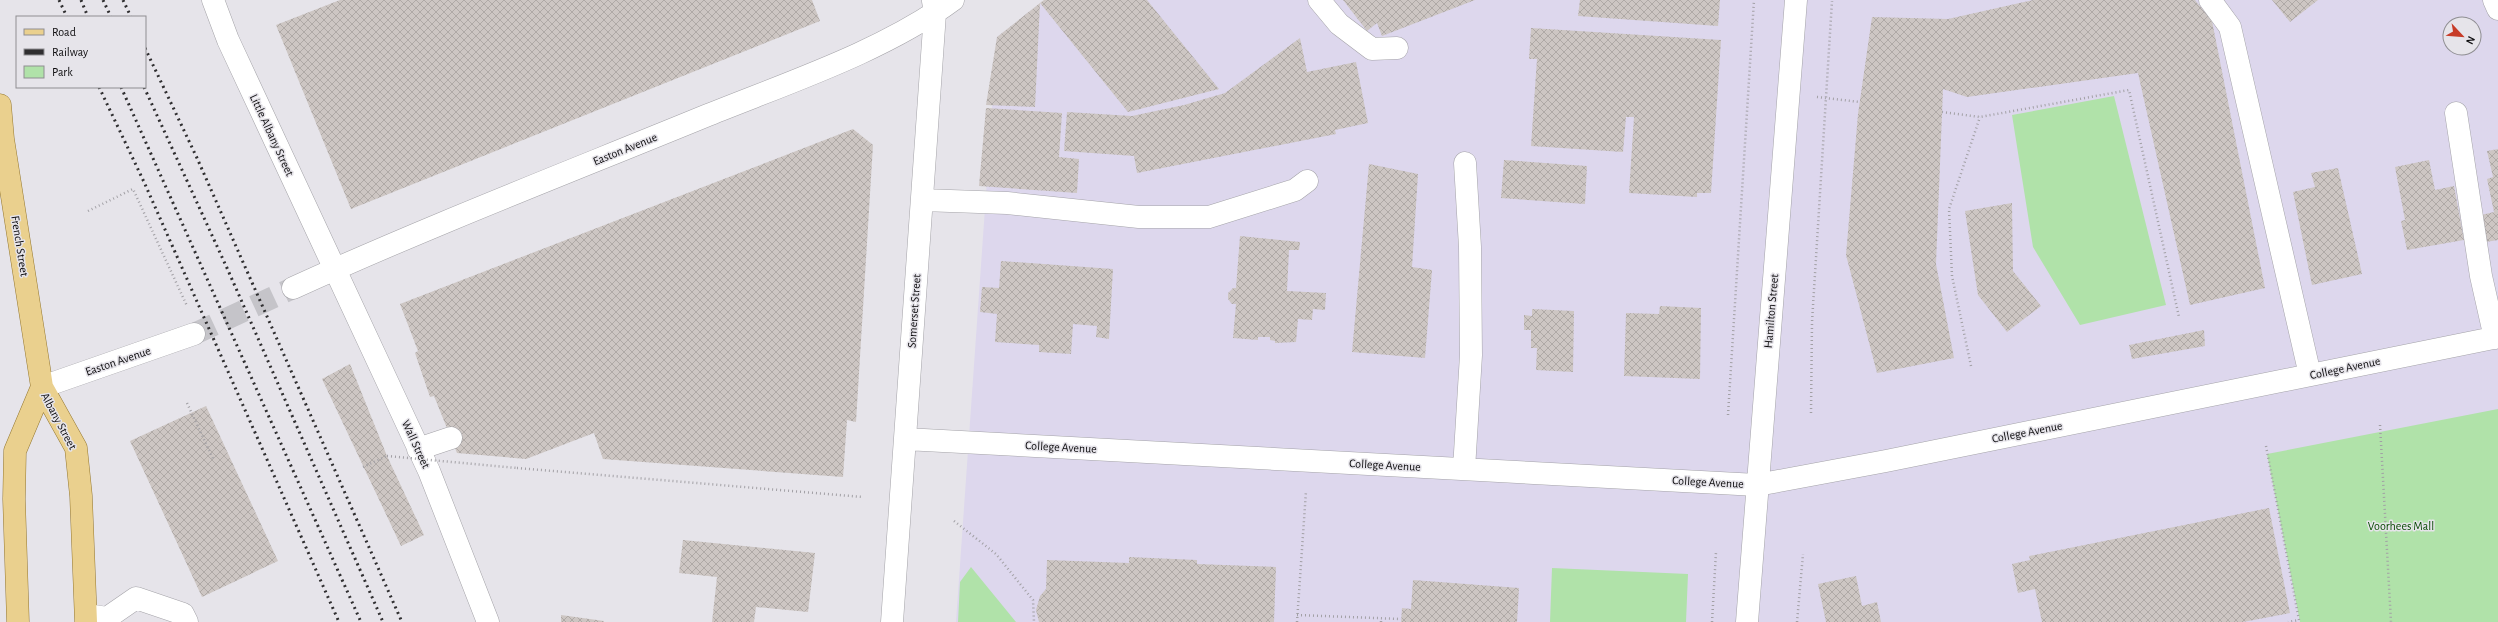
<svg xmlns="http://www.w3.org/2000/svg" width="2498" height="622" viewBox="0 0 2498 622" font-family="'Alegreya Sans',sans-serif">
  <style>
    .education { fill: #ddd7ed; fill-rule: evenodd }
    .green { fill: #b0e2a9 }
    .building { fill: url(#building-cross-hatch) }
    .lines { fill: none; stroke-linecap: round; stroke-linejoin: round }
    .minor-tunnel { stroke: #c5c4c9; stroke-width: 22; stroke-dasharray: 22 11; stroke-linecap: butt }
    .minor-casing { stroke: #a4a3a8; stroke-width: 23 }
    .major-casing { stroke: #947730; stroke-width: 23 }
    .path { stroke: #a2a0a5; stroke-width: 2.5; stroke-dasharray: 1 3; stroke-linecap: butt }
    .minor { stroke: #fff; stroke-width: 22 }
    .major { stroke: #ead08e; stroke-width: 22 }
    .rail { stroke: #2f2e30; stroke-width: 3; stroke-dasharray: 2 4; stroke-linecap: butt }
    .path-bridge { stroke: #a2a0a5; stroke-width: 2.5; stroke-dasharray: 1 3; stroke-linecap: butt }
    .labels { text-anchor: middle; stroke-width: 3; stroke-linejoin: round; paint-order: stroke }
    .street-label { font-size: 12px; fill: #0d0c0e; stroke: #e6e4ea }
    .park-label { font-size: 12px; fill: #064a00; stroke: #e6e4ea }
  </style>
  <defs>
    <pattern id="building-cross-hatch" width="8" height="8" patternUnits="userSpaceOnUse"><rect width="8" height="8" fill="#cdc6c3"/><path d="M0 0l8 8M0 8l8-8" fill="none" stroke="#afa9a6"/></pattern>
  </defs>
  <rect width="100%" height="100%" fill="#e6e4ea"/>
  <path class="education" d="M1045,0H2498V622H956L997,37ZM2450,24H2474V48H2450Z"/>
  <path class="green" d="M2114,96L2166,305L2080,325L2033,247L2012,115Z
    M2498,409V622H2300L2267,454Z
    M971,567L1016,622H958L960,582Z
    M1552,568L1688,574L1686,622H1550Z"/>
  <path class="building" d="M340,0H812L820,21L351,209L276,25Z
    M1044,0H1147L1219,89L1128,112L1040,3Z
    M1343,0H1475L1382,36L1377,23L1367,31Z
    M1580,0H1720L1718,26L1578,16Z
    M2033,0H2195L2212,21L2265,288L2190,305L2138,73L1967,97L1943,89L1936,264L1954,358L1877,373L1846,255L1858,114L1872,17L1948,19Z
    M2272,0H2318L2290,22Z
    M1040,3L1035,107L986,105L997,37Z
    M1531,28L1721,40L1711,193H1697V197L1629,193L1634,117H1626L1623,152L1531,146L1537,59H1529Z
    M1300,38L1307,72L1356,62L1368,123L1335,130L1336,134L1137,173L1134,156L1064,151L1067,112L1132,116L1184,105L1225,93Z
    M986,108L1062,113L1059,157L1079,159L1077,193L979,186Z
    M853,129L873,145L856,422L847,420L843,477L603,459L594,433L526,459L457,453L434,396L430,397L415,353L418,351L400,304Z
    M2498,149V240L2486,242L2481,215L2494,212L2487,179L2493,177L2487,151Z
    M1504,160L1587,166L1585,204L1501,198Z
    M2429,160L2435,190L2454,186L2464,240L2407,250L2401,221L2405,220L2395,167Z
    M1369,164L1418,174L1412,267L1432,270L1425,358L1352,352Z
    M2338,168L2362,274L2312,285L2293,192L2315,187L2311,173Z
    M2012,203L2013,271L2041,306L2007,332L1978,295L1965,211Z
    M1240,236L1300,242L1299,250H1289L1287,291L1326,293L1325,310L1313,309L1312,320L1298,319L1296,342L1275,343V341L1270,340V337H1258V340L1233,338L1236,304H1232L1228,299V293L1233,288H1236Z
    M1001,261L1113,269L1109,339L1096,337L1097,326L1073,324L1071,354L1039,352V345L995,342L997,314L980,312L982,287L999,288Z
    M1660,306L1701,308L1700,379L1624,376L1626,313L1659,314Z
    M1532,309L1574,311L1573,372L1536,370L1537,348H1531V330H1524V315L1532,316Z
    M2204,330L2205,346L2132,359L2129,345Z
    M350,364L387,456L424,535L401,546L322,379Z
    M206,406L278,561L202,597L130,441Z
    M2269,508L2290,613L2243,622H2042L2035,589L2018,593L2012,564L2030,560L2029,556Z
    M683,540L815,553L808,612L756,607L754,622H712L717,577L679,573Z
    M1129,557L1197,560V564L1276,567L1274,622H1039L1036,610L1040,596L1046,589L1047,560L1129,563Z
    M1856,576L1862,606L1877,602L1881,622H1826L1818,584Z
    M1413,580L1519,588L1517,622H1401L1402,608L1411,609Z
    M561,615L604,621V622H561Z"/>
  <g class="lines">
    <path class="minor-tunnel" d="M194,334L293,288"/>
    <g class="minor-casing">
      <path id="minor" d="M213,0L228,40L429,471L488,622
        M1319,0L1339,24L1372,49L1397,48
        M2210,0L2230,27L2310,375
        M2494,0L2498,9
        M2456,113L2481,276L2495,338
        M922,200L1007,203L1139,217H1209L1295,190L1307,181
        M293,288C429,226 569,172 708,115C787,83 884,51 953,0
        M42,387L194,334
        M905,439L1757,485L1886,461L2498,337
        M418,449L451,438
        M1464,469L1471,355L1470,247L1465,163
        M87,615L107,618L136,598L183,614L187,622
        M892,622L931,70L935,13L933,1
        M1747,622L1796,0"/>
    </g>
    <g class="major-casing">
      <path id="major" d="M0,105L3,139L42,387L76,448L81,496L86,622
        M18,622L14,499L15,451L42,387"/>
    </g>
    <path class="path" d="M1817,97L1860,102
      M1942,112L1980,117L2129,90L2179,317
      M88,211L133,189L187,306
      M1971,366L1952,276L1949,209L1980,117
      M187,403L214,461
      M1811,413L1812,322L1832,1
      M1728,415L1754,0
      M2380,425L2391,622
      M2266,446L2299,620L2288,622
      M363,467L387,456
      M517,468L863,497
      M954,521L996,554L1033,600L1034,622
      M1297,615L1401,619
      M1297,622L1306,491
      M1381,622V618
      M1712,622L1716,552
      M1797,622L1803,554"/>
    <use href="#minor" class="minor"/>
    <use href="#major" class="major"/>
    <path class="rail" d="M59,0L67,17
      M81,0L88,17
      M103,0L111,17
      M123,0L131,17
      M145,48L197,158L402,622
      M99,87L144,182L339,622
      M121,87L361,622
      M144,87L227,268L383,622"/>
    <path class="path-bridge" d="M387,456L517,468"/>
  </g>
  <g class="labels">
    <g class="street-label">
      <text transform="translate(272 135) rotate(65)" y="4">Little Albany Street</text>
      <text transform="translate(625 149) rotate(-22)" y="4">Easton Avenue</text>
      <text transform="translate(20 246) rotate(81)" y="4">French Street</text>
      <text transform="translate(914 311) rotate(-86)" y="4">Somerset Street</text>
      <text transform="translate(1771 311) rotate(-85)" y="4">Hamilton Street</text>
      <text transform="translate(118 361) rotate(-19)" y="4">Easton Avenue</text>
      <text transform="translate(2345 368) rotate(-12)" y="4">College Avenue</text>
      <text transform="translate(59 421) rotate(62)" y="4">Albany Street</text>
      <text transform="translate(2027 432) rotate(-11)" y="4">College Avenue</text>
      <text transform="translate(416 444) rotate(65)" y="4">Wall Street</text>
      <text transform="translate(1061 447) rotate(3)" y="4">College Avenue</text>
      <text transform="translate(1385 465) rotate(3)" y="4">College Avenue</text>
      <text transform="translate(1708 482) rotate(3)" y="4">College Avenue</text>
    </g>
    <g class="park-label">
      <text x="2401" y="530">Voorhees Mall</text>
    </g>
  </g>
  <rect x="16" y="16" width="130" height="72" fill="#e6e4ea" stroke="#8f8e92"/>
  <rect x="24" y="29" width="20" height="6" fill="#ead08e" stroke="#8f8e92"/>
  <text x="52" y="36" font-size="12" fill="#0d0c0e">Road</text>
  <rect x="24" y="49" width="20" height="6" fill="#2f2e30" stroke="#8f8e92"/>
  <text x="52" y="56" font-size="12" fill="#0d0c0e">Railway</text>
  <rect x="24" y="66" width="20" height="12" fill="#b0e2a9" stroke="#8f8e92"/>
  <text x="52" y="76" font-size="12" fill="#0d0c0e">Park</text>
  <g transform="translate(2462 36) rotate(116)"><circle r="19" fill="#e6e4ea" stroke="#8f8e92"/>
  <path d="M0-3L7 15L0 10L-7 15Z" fill="#c73b28"/>
  <text y="-6" font-size="11" font-weight="bold" text-anchor="middle" fill="#0d0c0e">N</text>
  </g>
</svg>
